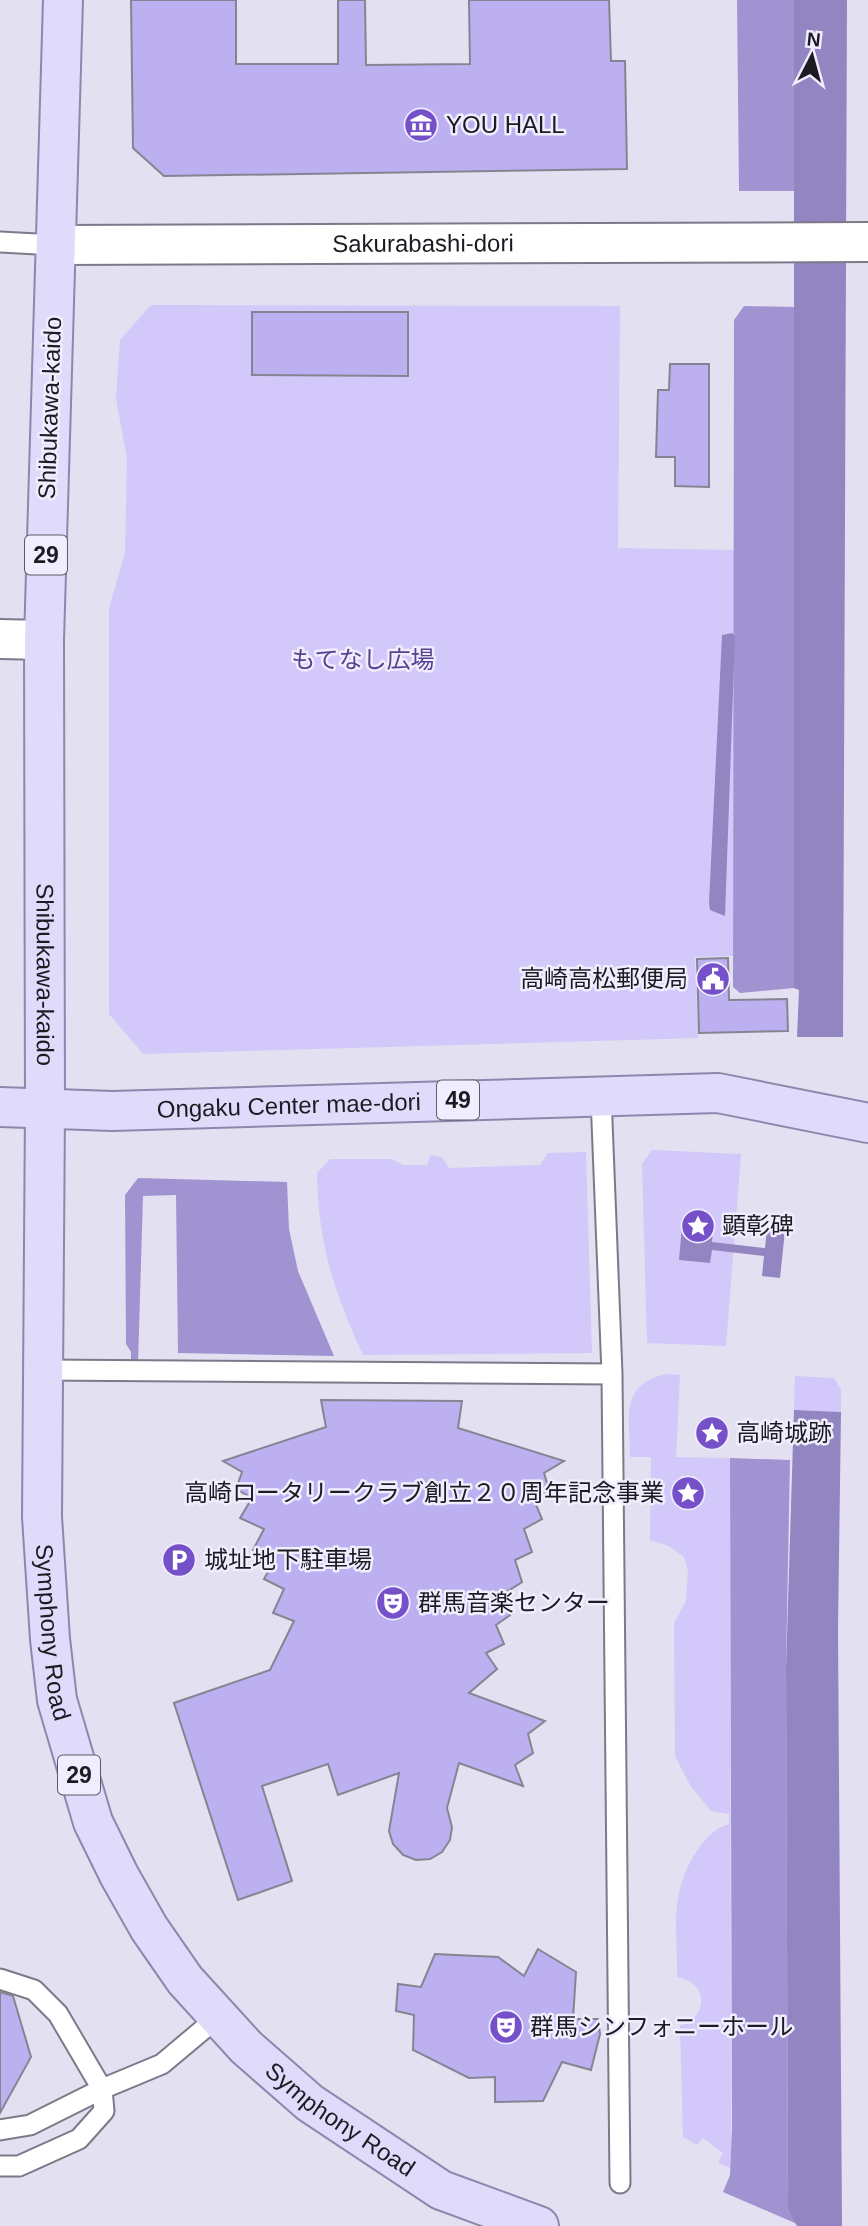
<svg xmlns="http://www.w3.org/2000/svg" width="868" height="2226" viewBox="0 0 868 2226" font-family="Arial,'Noto Sans JP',sans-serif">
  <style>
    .green { fill: #d2c8f9 }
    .forest { fill: #a193d2 }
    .water { fill: #9285c2 }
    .building { fill: #bdb0f0; stroke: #868493; stroke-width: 2 }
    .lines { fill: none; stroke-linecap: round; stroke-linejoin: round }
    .service-casing { stroke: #7c7988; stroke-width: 23 }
    .tertiary-casing { stroke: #7c7988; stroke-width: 42 }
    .primary-casing { stroke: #8e87ad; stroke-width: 42 }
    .service { stroke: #fff; stroke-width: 19 }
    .tertiary { stroke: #fff; stroke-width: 38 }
    .primary { stroke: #e0dafb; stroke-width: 38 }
    .labels { text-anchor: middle; stroke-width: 5; stroke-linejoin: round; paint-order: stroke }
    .shield { fill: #f0edfe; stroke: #5c5a63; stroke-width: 2 }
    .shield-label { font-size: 23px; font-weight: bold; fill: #1c1b21 }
    .poi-label { font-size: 24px; fill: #1c1b21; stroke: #f0edfe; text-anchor: start }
    .street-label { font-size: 24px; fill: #1c1b21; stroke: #f0edfe }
    .park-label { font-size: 24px; fill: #57418e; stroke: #f0edfe }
  </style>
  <rect width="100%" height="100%" fill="#e3e0f1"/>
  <path class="green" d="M151,305L620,306L618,548L734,550L733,956L695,957L698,1038L143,1054L109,1014V608L125,553L127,459L116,398L120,340Z
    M652,1150L741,1154L726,1346L647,1343L642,1164Z
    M586,1152L592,1353L363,1355C334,1292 318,1243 317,1173L330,1159H392L403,1165H427L430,1155L442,1157L449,1168L540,1165L548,1153Z
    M666,1374L680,1375L676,1457L730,1458L731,2168L718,2163L723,2153L703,2138L697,2145L683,2137L680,2026C709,2016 709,1983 677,1977C678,1950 673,1919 679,1893C684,1868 704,1830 729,1824V1814L711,1811L690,1785L675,1756L674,1623L686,1601L688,1571L684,1557L669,1546L650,1540L651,1457H630C630,1418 619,1385 666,1374Z
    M795,1376L834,1378L841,1390V1412L794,1410Z"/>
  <path class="forest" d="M737,0H794V191H739Z
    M744,306L795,307L794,988L740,993L733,987L734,320Z
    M138,1178L287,1182L289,1229L298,1271L334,1356L178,1353L176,1195L143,1196L138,1364H131V1352L126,1344L125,1195Z
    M730,1458L790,1460L786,1667L788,2209L797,2224L723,2192L730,2175L732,2128Z"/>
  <path class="water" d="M794,0H847L843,1037H797L799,990L794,988Z
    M732,633L735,636L725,916L710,910L709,903L722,635Z
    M682,1226L713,1230L712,1242L765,1248L767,1229L785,1231L780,1278L762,1276L764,1256L712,1250L710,1263L679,1260Z
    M794,1410L841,1412L838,1629L842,2226H797L788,2209L786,1667Z"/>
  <path class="building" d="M131,0H236V64H338V0H365L366,65L470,64L469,0H609L611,61H625L627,169L164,176L133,148Z
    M252,312H408V376L252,375Z
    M670,364H709V487L675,486V457H656L658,390H669Z
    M728,958L729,1000L787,999L788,1031L699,1033L697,959Z
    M321,1400L462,1401L458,1428L564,1461L544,1473L550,1492L534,1500L542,1519L524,1529L532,1552L515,1560L522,1582L505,1593L513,1613L496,1625L504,1644L486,1653L497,1669L469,1693L545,1721L528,1734L533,1753L515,1765L523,1786L459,1763L447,1808L452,1827L450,1840L442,1852L430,1859L416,1860L403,1855L393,1844L389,1831L399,1773L338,1795L328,1764L262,1786L292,1881L238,1900L174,1703L270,1670L294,1621L273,1613L284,1589L264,1579L275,1559L253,1550L264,1529L240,1518L252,1498L236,1489L242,1472L223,1461L326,1427Z
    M538,1949L576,1972L573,2019H598L600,2034L591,2070L562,2062L543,2101L495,2102V2077L469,2078L413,2050L414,2015L396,2011L398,1984L421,1987L435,1954L498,1957L524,1976Z
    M0,1992L13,1996L31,2057L0,2113Z"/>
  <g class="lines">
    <g class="service-casing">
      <path id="service" d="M0,242L55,245
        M601,1096L612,1374L620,2183
        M42,1370L612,1374
        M0,1979L34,1990L58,2014L102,2089L104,2111L79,2139L19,2166H0
        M0,2130L30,2125L102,2089L162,2064L218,2017"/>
    </g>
    <g class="tertiary-casing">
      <g id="tertiary">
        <path id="s1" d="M55,245L868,242"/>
        <path d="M0,639L44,640"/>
      </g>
    </g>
    <g class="primary-casing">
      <g id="primary">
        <path id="s2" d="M63,0L44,640L45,1110L42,1517L50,1639L57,1700L93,1822L119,1875L149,1928L185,1980L246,2047L310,2103L441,2190L539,2226"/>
        <path id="s3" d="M0,1107L112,1111L718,1093L868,1123"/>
      </g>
    </g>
    <use href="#service" class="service"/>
    <use href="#tertiary" class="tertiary"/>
    <use href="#primary" class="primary"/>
  </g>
  <defs>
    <g id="museum-disc" transform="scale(1.75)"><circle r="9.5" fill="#7550c9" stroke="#f0edfe"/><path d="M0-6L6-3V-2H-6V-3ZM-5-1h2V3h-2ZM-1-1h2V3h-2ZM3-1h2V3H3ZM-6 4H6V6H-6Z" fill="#fff"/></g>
    <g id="civic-disc" transform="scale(1.75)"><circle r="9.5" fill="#7550c9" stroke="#f0edfe"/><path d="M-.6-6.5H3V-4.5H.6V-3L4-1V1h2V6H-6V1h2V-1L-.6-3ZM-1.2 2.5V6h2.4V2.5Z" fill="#fff"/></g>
    <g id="sight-disc" transform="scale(1.75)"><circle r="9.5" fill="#7550c9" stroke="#f0edfe"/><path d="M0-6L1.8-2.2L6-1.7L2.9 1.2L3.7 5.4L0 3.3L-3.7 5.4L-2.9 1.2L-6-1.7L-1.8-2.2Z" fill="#fff"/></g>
    <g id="parking-disc" transform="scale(1.75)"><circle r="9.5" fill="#7550c9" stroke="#f0edfe"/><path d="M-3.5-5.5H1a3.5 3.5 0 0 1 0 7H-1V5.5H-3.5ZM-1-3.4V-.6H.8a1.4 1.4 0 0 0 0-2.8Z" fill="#fff"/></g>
    <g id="theatre-disc" transform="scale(1.75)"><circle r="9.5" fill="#7550c9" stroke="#f0edfe"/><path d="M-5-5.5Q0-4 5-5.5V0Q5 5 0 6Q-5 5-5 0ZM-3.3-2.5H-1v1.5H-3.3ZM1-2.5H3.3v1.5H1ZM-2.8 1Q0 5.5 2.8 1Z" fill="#fff"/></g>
  </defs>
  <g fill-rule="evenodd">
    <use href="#museum-disc" x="421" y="125"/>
    <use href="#civic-disc" x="713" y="979"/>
    <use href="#sight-disc" x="698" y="1226"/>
    <use href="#sight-disc" x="712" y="1433"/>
    <use href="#sight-disc" x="688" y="1493"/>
    <use href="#parking-disc" x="179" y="1560"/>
    <use href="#theatre-disc" x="393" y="1603"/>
    <use href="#theatre-disc" x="506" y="2027"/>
  </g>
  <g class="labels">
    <g class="shield">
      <rect x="25" y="535.5" width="42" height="39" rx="5"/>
      <rect x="437" y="1080.5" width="42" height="39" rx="5"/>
      <rect x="58" y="1755.5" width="42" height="39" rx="5"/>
    </g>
    <g class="shield-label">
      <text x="46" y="563">29</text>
      <text x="458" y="1108">49</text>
      <text x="79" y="1783">29</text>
    </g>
    <g class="poi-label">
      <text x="446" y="133">YOU HALL</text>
      <text x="688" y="987" text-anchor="end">高崎高松郵便局</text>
      <text x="722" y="1234">顕彰碑</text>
      <text x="736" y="1441">高崎城跡</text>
      <text x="664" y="1501" text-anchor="end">高崎ロータリークラブ創立２０周年記念事業</text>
      <text x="204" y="1568">城址地下駐車場</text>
      <text x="418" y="1611">群馬音楽センター</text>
      <text x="530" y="2035">群馬シンフォニーホール</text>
    </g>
    <g class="street-label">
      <text dy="8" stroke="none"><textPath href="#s1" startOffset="368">Sakurabashi-dori</textPath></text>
      <text transform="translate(50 408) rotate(-88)" y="8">Shibukawa-kaido</text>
      <text dy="8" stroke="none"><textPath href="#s2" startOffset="975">Shibukawa-kaido</textPath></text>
      <text dy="8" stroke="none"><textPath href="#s3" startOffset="289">Ongaku Center mae-dori</textPath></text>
      <text dy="8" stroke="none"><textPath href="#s2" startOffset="1633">Symphony Road</textPath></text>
      <text dy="8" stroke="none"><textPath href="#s2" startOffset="2221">Symphony Road</textPath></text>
    </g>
    <g class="park-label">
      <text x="363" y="668">もてなし広場</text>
    </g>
  </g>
  <g transform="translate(812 56) rotate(6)" stroke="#f0edfe" stroke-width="5" paint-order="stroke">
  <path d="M0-5L12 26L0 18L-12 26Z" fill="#1c1b21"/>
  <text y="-10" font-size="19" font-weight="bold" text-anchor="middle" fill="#1c1b21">N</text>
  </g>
</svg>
